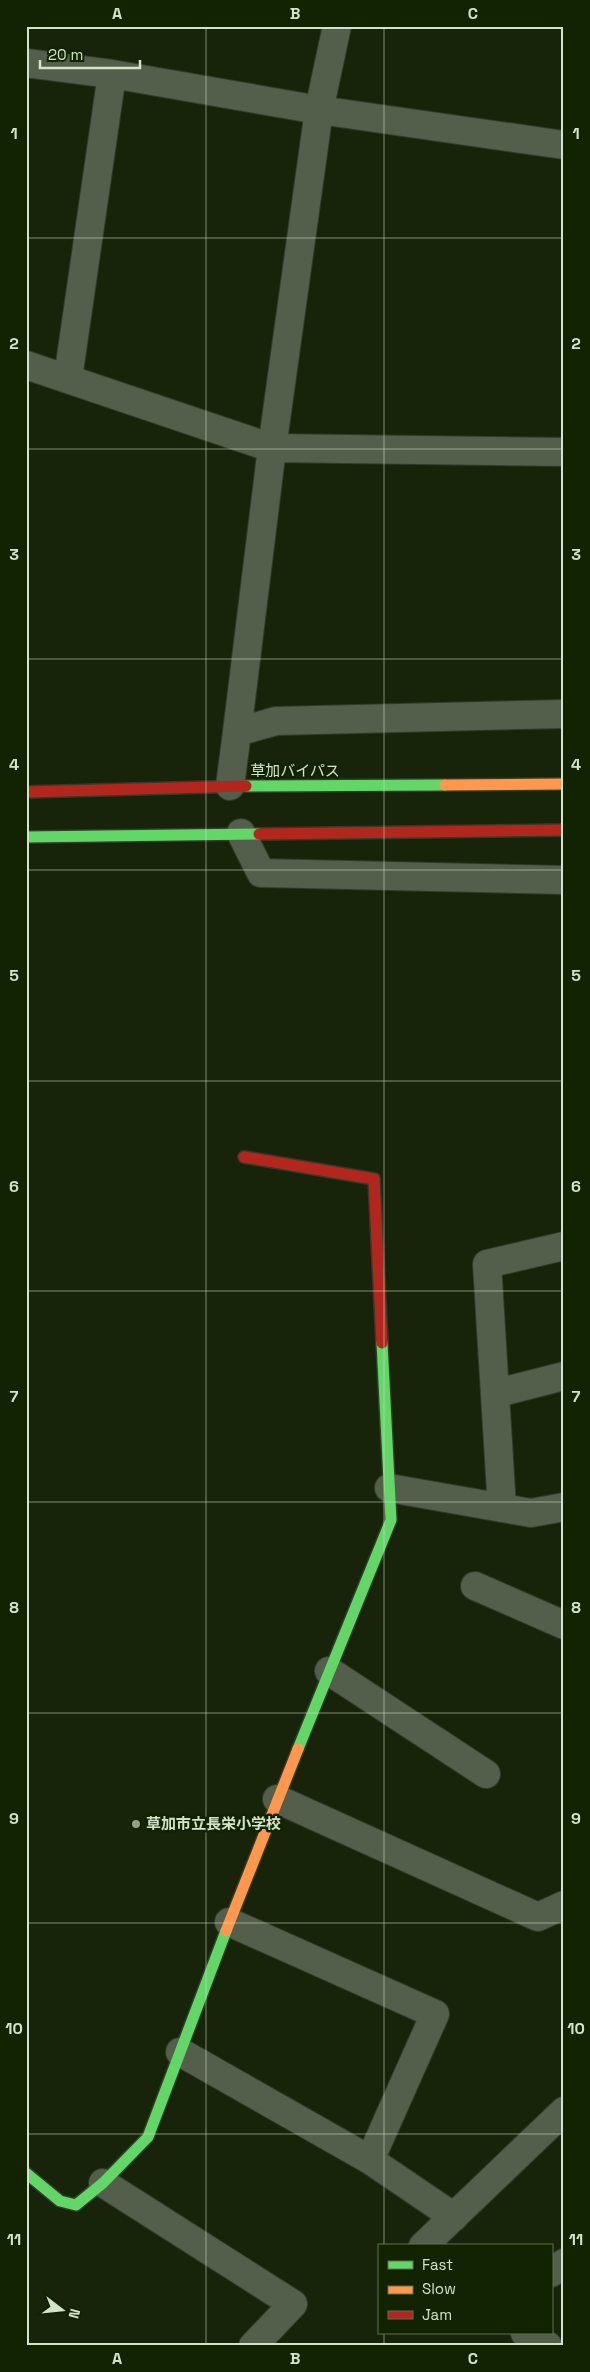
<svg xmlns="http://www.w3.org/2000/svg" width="590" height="2372" viewBox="0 0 590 2372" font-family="'Space Grotesk','Noto Sans JP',sans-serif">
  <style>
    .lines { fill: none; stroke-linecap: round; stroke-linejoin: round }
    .street-casing { stroke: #323c2b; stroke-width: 30 }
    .fast-casing { stroke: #323c2b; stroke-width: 14 }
    .slow-casing { stroke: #323c2b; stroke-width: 14 }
    .jam-casing { stroke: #323c2b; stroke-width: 14 }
    .street { stroke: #545f4b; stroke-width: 28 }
    .fast { stroke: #63d668; stroke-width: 11 }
    .slow { stroke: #ff974d; stroke-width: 11 }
    .jam { stroke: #b3261e; stroke-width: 11 }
    .grid { fill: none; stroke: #d3e3c8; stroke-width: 1; stroke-opacity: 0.55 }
    .poi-dot { fill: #91a086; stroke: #112300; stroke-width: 2 }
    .labels { text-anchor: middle; stroke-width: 5; stroke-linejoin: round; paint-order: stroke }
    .street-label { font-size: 15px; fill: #d3e3c8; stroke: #112300 }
    .poi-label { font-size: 15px; font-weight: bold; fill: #d3e3c8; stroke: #112300; text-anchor: start }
    .neatline { fill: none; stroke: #d3e3c8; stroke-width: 2 }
    .grid-label { font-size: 16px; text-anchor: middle; font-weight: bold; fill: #d3e3c8 }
  </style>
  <rect width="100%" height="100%" fill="#17240a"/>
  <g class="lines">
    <g class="street-casing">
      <path id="street" d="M26,63L112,74L319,110L564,145
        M26,365L272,448L564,452
        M68,378L112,74
        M237,732L272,448L319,110L337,26
        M230,786L237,732L276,721L564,714
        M241,833L261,873L564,880
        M497,1393L564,1376
        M389,1488L531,1513L564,1507
        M502,1508L487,1264L564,1246
        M475,1586L564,1625
        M329,1671L486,1774
        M277,1799L538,1917L564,1905
        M229,1922L435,2014L370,2160
        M180,2052L370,2160L454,2217
        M103,2183L293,2304L253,2346
        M423,2246L564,2111
        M551,2273L564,2263
        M525,2333L548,2346"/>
    </g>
    <g class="fast-casing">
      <path id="fast" d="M246,786L445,785
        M26,837L259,834
        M298,1749L391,1520L382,1343
        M26,2173L60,2201L76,2205L103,2183L148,2137L226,1931"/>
    </g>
    <g class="slow-casing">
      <path id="slow" d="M445,785L564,784
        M226,1931L298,1749"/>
    </g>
    <g class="jam-casing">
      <path id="jam" d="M26,792L246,786
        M259,834L564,830
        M244,1157L374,1179L382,1343"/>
    </g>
    <use href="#street" class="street"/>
    <use href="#fast" class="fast"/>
    <use href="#slow" class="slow"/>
    <use href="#jam" class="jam"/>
  </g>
  <path class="grid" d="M206,26V2346M384,26V2246M26,238H564M26,449H564M26,659H564M26,870H564M26,1081H564M26,1291H564M26,1502H564M26,1713H564M26,1923H564M26,2134H564M384,2333V2346"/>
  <circle class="poi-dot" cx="136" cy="1824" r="5"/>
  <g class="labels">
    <g class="street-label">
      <text x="295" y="776">草加バイパス</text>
    </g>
    <g class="poi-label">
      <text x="146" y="1829">草加市立長栄小学校</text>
    </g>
  </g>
  <rect width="590" height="2372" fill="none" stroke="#112300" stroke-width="55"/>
  <rect x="378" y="2244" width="175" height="90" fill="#112300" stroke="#5f7050"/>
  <rect x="388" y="2261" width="25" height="8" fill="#63d668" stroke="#5f7050"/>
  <text x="422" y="2270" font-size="15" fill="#d3e3c8">Fast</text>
  <rect x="388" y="2286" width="25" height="8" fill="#ff974d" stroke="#5f7050"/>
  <text x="422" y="2294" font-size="15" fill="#d3e3c8">Slow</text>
  <rect x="388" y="2311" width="25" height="8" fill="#b3261e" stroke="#5f7050"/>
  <text x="422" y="2320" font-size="15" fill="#d3e3c8">Jam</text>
  <g transform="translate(62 2310) rotate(106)" stroke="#112300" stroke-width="4" paint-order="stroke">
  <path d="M0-4L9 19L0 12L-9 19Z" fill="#d3e3c8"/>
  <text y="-8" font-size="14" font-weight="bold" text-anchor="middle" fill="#d3e3c8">N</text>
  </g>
  <path d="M40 60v8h100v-8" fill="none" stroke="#d3e3c8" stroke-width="2.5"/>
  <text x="48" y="60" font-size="15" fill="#d3e3c8" stroke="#112300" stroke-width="4" paint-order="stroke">20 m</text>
  <rect x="28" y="28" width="534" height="2316" class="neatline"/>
  <g class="grid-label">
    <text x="117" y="19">A</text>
    <text x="295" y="19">B</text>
    <text x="473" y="19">C</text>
    <text x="14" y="139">1</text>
    <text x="576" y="139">1</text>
    <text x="14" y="349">2</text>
    <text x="576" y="349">2</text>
    <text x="14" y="560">3</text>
    <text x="576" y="560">3</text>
    <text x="14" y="770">4</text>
    <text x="576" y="770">4</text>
    <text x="14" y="981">5</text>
    <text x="576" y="981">5</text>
    <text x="14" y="1192">6</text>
    <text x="576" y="1192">6</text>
    <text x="14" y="1402">7</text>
    <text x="576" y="1402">7</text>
    <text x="14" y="1613">8</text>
    <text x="576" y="1613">8</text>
    <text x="14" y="1824">9</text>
    <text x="576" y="1824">9</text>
    <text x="14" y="2034">10</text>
    <text x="576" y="2034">10</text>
    <text x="14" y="2245">11</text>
    <text x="576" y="2245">11</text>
    <text x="117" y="2364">A</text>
    <text x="295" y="2364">B</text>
    <text x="473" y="2364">C</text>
  </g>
</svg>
